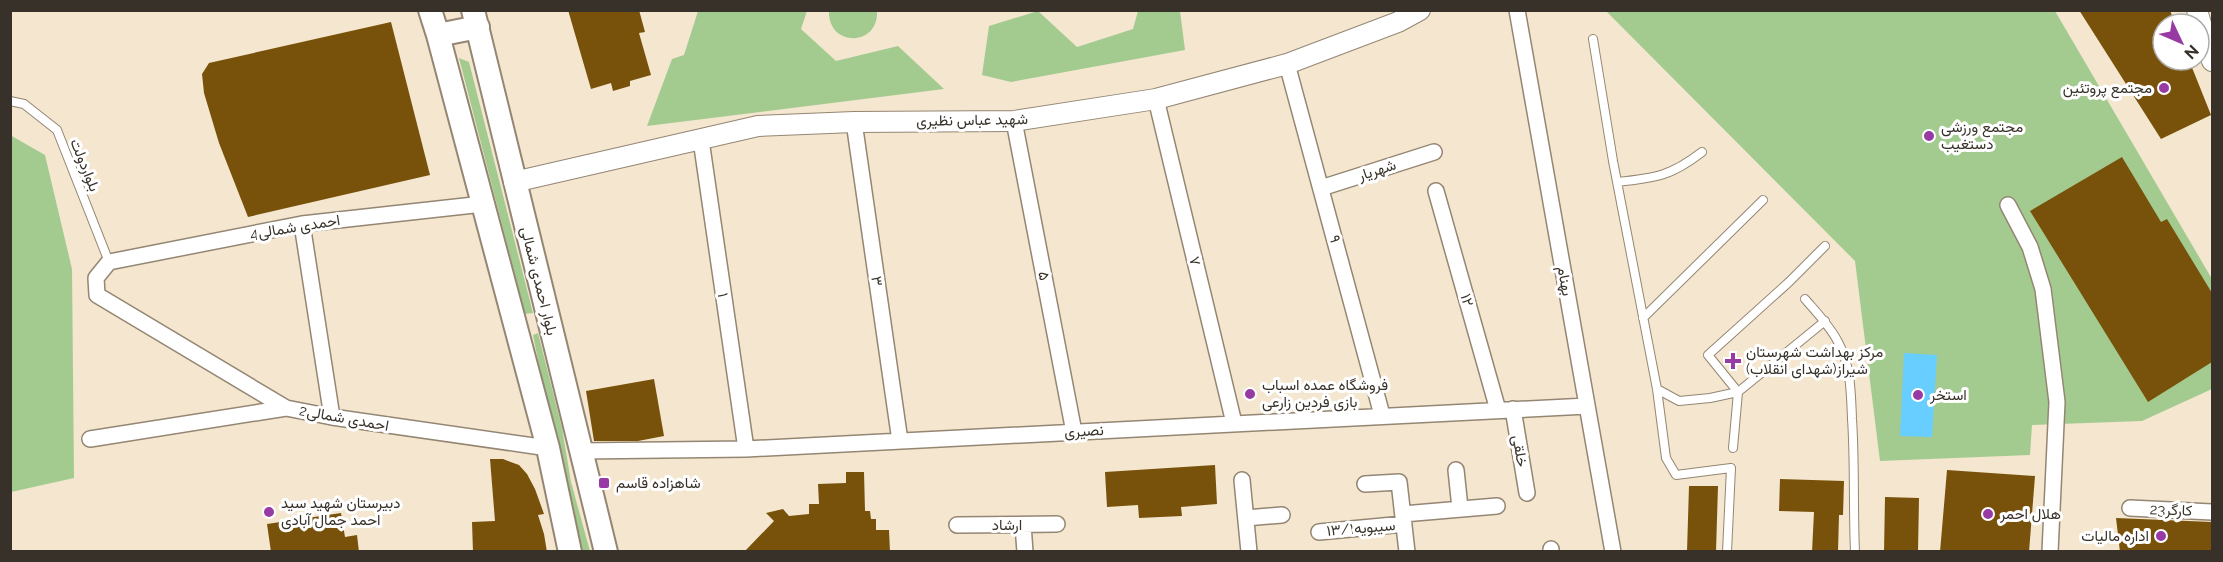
<svg xmlns="http://www.w3.org/2000/svg" width="2223" height="562" viewBox="0 0 2223 562" font-family="Raleway,Vazirmatn,sans-serif">
  <style>
    .green { fill: #a3cb90 }
    .water { fill: #68cdff }
    .building { fill: #78520a }
    .lines { fill: none; stroke-linecap: round; stroke-linejoin: round }
    .service-casing { stroke: #948673; stroke-width: 10 }
    .minor-casing { stroke: #948673; stroke-width: 18 }
    .tertiary-casing { stroke: #948673; stroke-width: 22 }
    .secondary-casing { stroke: #948673; stroke-width: 26 }
    .service { stroke: #fff; stroke-width: 8 }
    .minor { stroke: #fff; stroke-width: 15 }
    .tertiary { stroke: #fff; stroke-width: 20 }
    .secondary { stroke: #fff; stroke-width: 22 }
    .poi-dot { fill: #973aa3; stroke: #fff; stroke-width: 2 }
    .labels { text-anchor: middle; stroke-width: 6; stroke-linejoin: round; paint-order: stroke }
    .poi-label { font-size: 15px; fill: #373129; stroke: #fff; text-anchor: start }
    .street-label { font-size: 15px; fill: #373129; stroke: #fff }
  </style>
  <rect width="100%" height="100%" fill="#f5e6d0"/>
  <path class="green" d="M829,10L877,11C879,47 827,48 829,10Z
    M698,11H807L801,29L836,61L898,46L944,89L647,126L672,59L684,55Z
    M1038,11L1077,47L1133,29L1138,11H1180L1185,50L1011,82L982,75L989,26Z
    M1606,11H2055L2212,279V389L2142,421L2032,425L2030,455L1880,461L1855,261Z
    M459,58L469,62L533,313L525,314Z
    M10,135L45,155L72,269L74,478L11,492Z
    M538,333L562,428L571,482L590,551H576L533,335Z"/>
  <path class="water" d="M1904,353L1937,355L1932,437L1900,436Z"/>
  <path class="building" d="M568,10H639L645,32L639,33L651,75L630,81V86L613,91L611,83L591,89Z
    M2079,10H2170L2175,24H2163V60H2189L2211,115L2161,139Z
    M391,22L430,175L248,217L219,143L204,93L202,74L209,63Z
    M2122,157L2161,222L2167,219L2212,293V362L2148,402L2030,211Z
    M654,379L664,436L638,441H594L586,391Z
    M490,459H503L519,465L527,474L535,489L544,514L538,515L544,534L547,552H473L472,522L495,521Z
    M1215,465L1217,504L1181,507L1182,516L1139,518L1138,505L1107,507L1105,472Z
    M1947,470L2035,476L2029,552H1940Z
    M846,472H864L865,511H870L871,519H876V530H889L890,552H744L774,521L766,513L783,509L789,516L809,514V504H819L818,484L846,483Z
    M1780,479L1844,481L1843,515H1839L1838,552H1812L1814,512L1779,511Z
    M1689,486H1718L1716,552H1687Z
    M1885,497L1919,498L1918,552H1884Z
    M341,513L345,537L357,535L359,552H271L267,524Z
    M2116,518L2212,522V552H2120Z"/>
  <g class="lines">
    <g class="service-casing">
      <path id="service" d="M1593,39L1613,161L1657,389L1666,458L1676,475L1731,468L1727,552
        M10,101L24,104L57,130L109,262
        M1617,182C1656,178 1671,176 1702,152
        M1805,299C1817,313 1830,326 1838,342C1851,365 1851,394 1852,419C1855,463 1853,507 1855,552
        M1643,318L1763,200
        M1825,321L1738,392L1708,355L1789,282L1825,246
        M1657,389L1679,401L1710,398L1738,392L1733,448"/>
    </g>
    <g class="minor-casing">
      <path id="minor" d="M1517,10L1613,552
        M1287,64L1382,415
        M1156,99L1234,423
        M1014,121L1074,432
        M854,122L900,441
        M701,140L746,449
        M1321,188L1434,152
        M1436,191L1498,410
        M483,204L302,224L109,262L96,278L97,295L286,408L332,417L548,448
        M2008,205L2030,247L2043,289L2057,402L2050,552
        M302,224L332,417
        M1513,409L1527,493
        M90,439L286,408
        M580,451L746,449L1587,406
        M1456,470L1460,508
        M1242,480L1249,552
        M1365,484L1399,482L1407,552
        M2130,508L2212,512
        M1403,514L1497,506
        M1246,518L1282,515
        M957,525L1057,524
        M1023,525L1025,552
        M1319,532L1404,524
        M1551,549V552"/>
    </g>
    <g class="tertiary-casing">
      <path id="tertiary" d="M2197,10L2212,61
        M514,182L758,126L854,122L1014,121L1156,99L1287,64L1398,22L1420,10"/>
    </g>
    <g class="secondary-casing">
      <path id="secondary" d="M430,10L438,35L548,448L570,552
        M473,10L606,552
        M438,35L478,27"/>
    </g>
    <use href="#service" class="service"/>
    <use href="#minor" class="minor"/>
    <use href="#tertiary" class="tertiary"/>
    <use href="#secondary" class="secondary"/>
  </g>
  <g class="poi-dot">
    <circle cx="2164" cy="88" r="6"/>
    <circle cx="1929" cy="136" r="6"/>
    <path d="M1730 352h6v6h6v6h-6v6h-6v-6h-6v-6h6z"/>
    <circle cx="1250" cy="394" r="6"/>
    <circle cx="1918" cy="395" r="6"/>
    <rect x="598" y="477" width="12" height="12" rx="3"/>
    <circle cx="269" cy="512" r="6"/>
    <circle cx="1988" cy="514" r="6"/>
    <circle cx="2161" cy="536" r="6"/>
  </g>
  <g class="labels">
    <g class="poi-label">
      <text x="2152" y="93" text-anchor="end">مجتمع پروتئین</text>
      <text x="1941" y="132">مجتمع ورزشی<tspan x="1941" dy="17">دستغیب</tspan></text>
      <text x="1746" y="357">مرکز بهداشت شهرستان<tspan x="1746" dy="17">شیراز(شهدای انقلاب)</tspan></text>
      <text x="1262" y="390">فروشگاه عمده اسباب<tspan x="1262" dy="17">بازی فردین زارعی</tspan></text>
      <text x="1930" y="400">استخر</text>
      <text x="616" y="488">شاهزاده قاسم</text>
      <text x="281" y="508">دبیرستان شهید سید<tspan x="281" dy="17">احمد جمال آبادی</tspan></text>
      <text x="2000" y="519">هلال احمر</text>
      <text x="2149" y="541" text-anchor="end">اداره مالیات</text>
    </g>
    <g class="street-label">
      <text transform="translate(972 120) rotate(-1)" y="5">شهید عباس نظیری</text>
      <text transform="translate(85 165) rotate(68)" y="5">بلواردولت</text>
      <text transform="translate(1377 170) rotate(-18)" y="5">شهریار</text>
      <text transform="translate(295 227) rotate(-9)" y="5">4احمدی شمالی</text>
      <text transform="translate(1335 239) rotate(75)" y="5">۹</text>
      <text transform="translate(1195 261) rotate(76)" y="5">۷</text>
      <text transform="translate(1044 276) rotate(79)" y="5">۵</text>
      <text transform="translate(539 281) rotate(76)" y="5">بلوار احمدی شمالی</text>
      <text transform="translate(877 281) rotate(82)" y="5">۳</text>
      <text transform="translate(1565 281) rotate(80)" y="5">بهنام</text>
      <text transform="translate(723 295) rotate(82)" y="5">۱</text>
      <text transform="translate(1467 300) rotate(74)" y="5">۱۲</text>
      <text transform="translate(344 418) rotate(10)" y="5">2احمدی شمالی</text>
      <text transform="translate(1084 431) rotate(-3)" y="5">نصیری</text>
      <text transform="translate(1520 451) rotate(80)" y="5">خلقی</text>
      <text transform="translate(2171 510) rotate(2)" y="5">23کارگر</text>
      <text x="1007" y="530">ارشاد</text>
      <text transform="translate(1361 528) rotate(-5)" y="5">سیبویه۱۳/۱</text>
    </g>
  </g>
  <rect width="2223" height="562" fill="none" stroke="#373129" stroke-width="24"/>
  <g transform="translate(2181 42) rotate(134)"><circle r="28" fill="#ffffff" stroke="#afada9" stroke-width="1.5"/>
  <path d="M0-4.5L10 22L0 15L-10 22Z" fill="#973aa3"/>
  <text y="-9" font-size="16" font-weight="bold" text-anchor="middle" fill="#373129">N</text>
  </g>
</svg>
